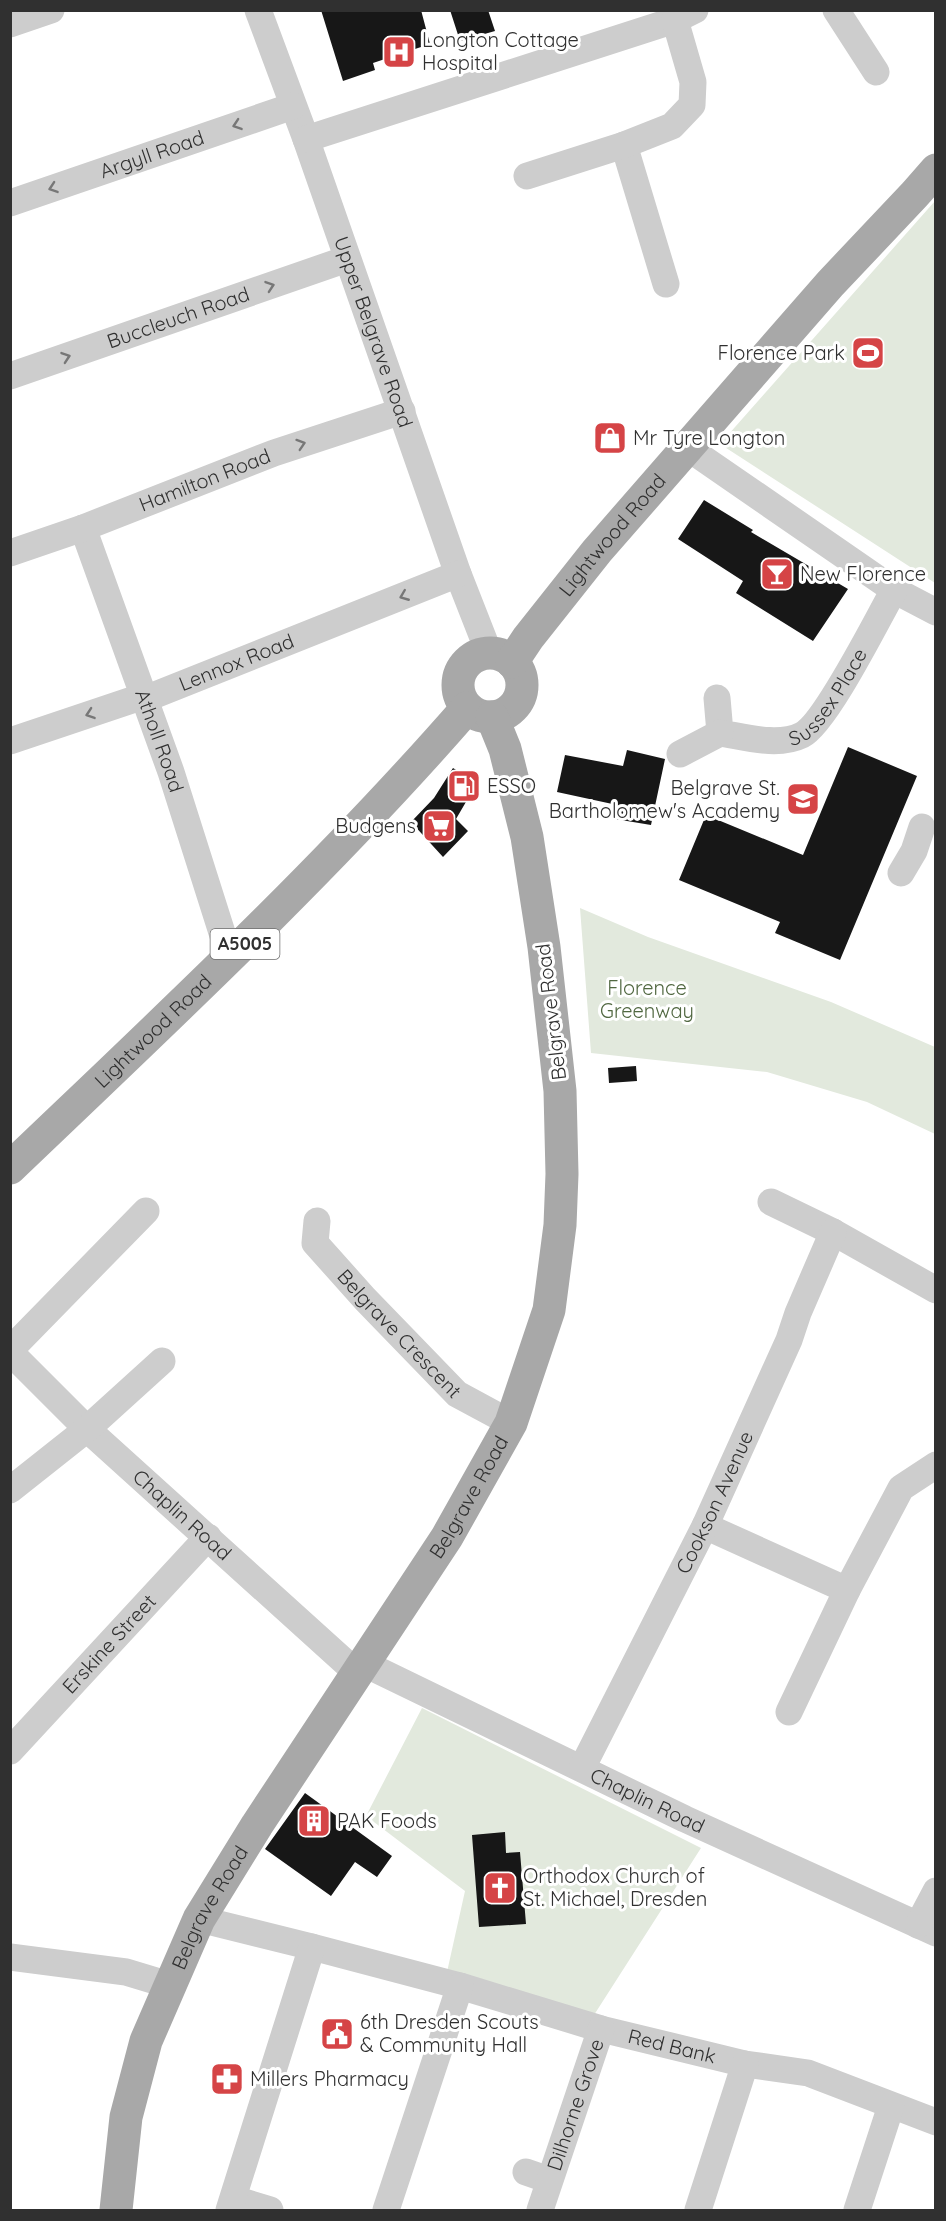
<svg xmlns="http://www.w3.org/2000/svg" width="946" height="2221" viewBox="0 0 946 2221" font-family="Quicksand,sans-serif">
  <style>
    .green { fill: #e2e9dd }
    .building { fill: #171717 }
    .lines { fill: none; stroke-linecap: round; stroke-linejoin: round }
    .minor { stroke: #cdcdcd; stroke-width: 27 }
    .major { stroke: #a8a8a8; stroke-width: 33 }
    .oneway { stroke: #777 }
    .labels { text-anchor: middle; stroke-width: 6; stroke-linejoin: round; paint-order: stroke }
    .shield { fill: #fff; stroke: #6e6e6e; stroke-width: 1.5 }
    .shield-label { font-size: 18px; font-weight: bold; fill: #303030 }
    .poi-label { font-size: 20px; fill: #303030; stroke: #fff; text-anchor: start }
    .street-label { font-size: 20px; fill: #303030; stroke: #fff }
    .park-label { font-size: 20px; fill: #516841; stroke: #fff }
  </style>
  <rect width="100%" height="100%" fill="#fff"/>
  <path class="green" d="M935,201V583L720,444Z
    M580,908L648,937L831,1002L935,1047V1134L867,1102L767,1072L591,1053Z
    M422,1708L701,1848L594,2015L447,1972L465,1891L366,1816Z"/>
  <path class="building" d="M321,10H421L430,44L373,63L375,70L343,81Z
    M450,10H488L495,31L460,41Z
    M704,500L753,530L751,532L848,589L813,641L736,593L743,581L678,539Z
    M848,747L917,776L840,960L775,933L780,922L679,880L706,815L803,855Z
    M627,750L665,759L651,825L615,819L617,805L557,792L565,755L623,766Z
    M453,768L477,783L456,819L468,831L443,857L411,822L434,798Z
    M636,1066L637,1081L609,1083L608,1068Z
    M305,1793L392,1856L377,1877L355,1862L331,1896L265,1849Z
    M505,1832L506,1853L520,1852L526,1924L479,1927L472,1835Z"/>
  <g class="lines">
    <g class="minor">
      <path id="s1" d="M258,10L306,139L458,574L489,653"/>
      <path d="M836,10L876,72"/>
      <path d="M10,24L51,10"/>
      <path d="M306,139L675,20L695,10"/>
      <path d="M624,145L666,284"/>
      <path d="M527,176L624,145L672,126L692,105L693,82L675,20"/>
      <path id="s2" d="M10,203L293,106"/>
      <path id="s3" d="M10,376L347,259"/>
      <path d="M688,448L894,590L936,612"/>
      <path id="s4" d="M83,528L171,772L224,939L238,951"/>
      <path id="s5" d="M10,553L83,528L274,453L402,411"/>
      <path id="s6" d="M717,698L720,733C745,737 778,747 802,735C826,723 878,618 894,590"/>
      <path id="s7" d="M10,741L138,698L155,695L458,574"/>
      <path d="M680,754L720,733"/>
      <path d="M901,873L914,851L922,827"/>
      <path d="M771,1202L833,1232L936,1290"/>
      <path id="s8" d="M317,1221L315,1243L365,1299L457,1394L511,1423"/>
      <path d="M10,1350L146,1211"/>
      <path id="s9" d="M10,1352L87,1429L357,1673"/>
      <path d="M10,1490L87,1429L162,1361"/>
      <path d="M705,1526L847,1590"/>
      <path id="s10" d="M363,1663L685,1819L936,1933"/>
      <path d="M789,1712L847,1590L901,1488L936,1465"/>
      <path id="s11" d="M10,1751L208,1537"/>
      <path id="s12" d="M582,1768L705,1526L789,1340L798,1313L833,1232"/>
      <path id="s13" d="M199,1919L312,1947L460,1986L601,2029L745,2064L808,2073L936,2122"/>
      <path d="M918,1925L936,1891"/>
      <path d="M10,1957L126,1972L169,1985"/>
      <path d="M526,2172L549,2180"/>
      <path d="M234,2199L270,2210"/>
      <path d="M229,2210L312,1947"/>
      <path d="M386,2210L460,1986"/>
      <path id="s14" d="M540,2210L601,2029"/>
      <path d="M698,2210L745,2064"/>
      <path d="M857,2210L891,2106"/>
    </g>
    <g class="major">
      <circle cx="490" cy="685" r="32"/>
      <path id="s15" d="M512,662L528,638L597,551L830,284L915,194L936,170"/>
      <path id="s16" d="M10,1168C167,1018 325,871 467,708"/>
      <path id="s17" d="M116,2210L126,2117L146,2041L199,1919L257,1825L447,1537L511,1423L549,1310L560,1225L562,1174L560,1091L544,947L527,837L505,749L492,717"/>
    </g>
  </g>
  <defs><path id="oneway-chevron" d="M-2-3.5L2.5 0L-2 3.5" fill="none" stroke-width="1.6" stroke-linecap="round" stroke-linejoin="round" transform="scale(1.5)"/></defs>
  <g class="oneway">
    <use href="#oneway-chevron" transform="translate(237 125) rotate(161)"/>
    <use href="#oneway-chevron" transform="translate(53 188) rotate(161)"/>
    <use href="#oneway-chevron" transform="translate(270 286) rotate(-19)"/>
    <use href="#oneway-chevron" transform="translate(66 357) rotate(-19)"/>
    <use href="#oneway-chevron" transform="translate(301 444) rotate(-18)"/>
    <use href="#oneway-chevron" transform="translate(404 596) rotate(158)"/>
    <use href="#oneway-chevron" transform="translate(90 714) rotate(161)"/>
  </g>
  <defs>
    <g id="hospital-square" transform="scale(1.725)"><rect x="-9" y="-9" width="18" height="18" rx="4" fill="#d54446" stroke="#fff"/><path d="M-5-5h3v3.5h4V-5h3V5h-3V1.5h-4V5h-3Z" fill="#fff"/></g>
    <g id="stadium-square" transform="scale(1.725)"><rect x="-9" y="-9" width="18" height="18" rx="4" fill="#d54446" stroke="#fff"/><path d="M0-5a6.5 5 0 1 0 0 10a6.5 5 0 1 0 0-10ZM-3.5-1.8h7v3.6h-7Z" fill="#fff"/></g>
    <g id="shop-square" transform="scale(1.725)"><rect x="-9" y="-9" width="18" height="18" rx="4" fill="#d54446" stroke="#fff"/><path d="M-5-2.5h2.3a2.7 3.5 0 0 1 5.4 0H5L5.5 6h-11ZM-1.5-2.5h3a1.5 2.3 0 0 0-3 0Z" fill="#fff"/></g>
    <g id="bar-square" transform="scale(1.725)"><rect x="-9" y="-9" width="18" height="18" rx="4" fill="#d54446" stroke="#fff"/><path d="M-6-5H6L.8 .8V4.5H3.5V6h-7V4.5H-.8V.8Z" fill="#fff"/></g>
    <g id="fuel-square" transform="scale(1.725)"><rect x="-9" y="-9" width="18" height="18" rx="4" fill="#d54446" stroke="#fff"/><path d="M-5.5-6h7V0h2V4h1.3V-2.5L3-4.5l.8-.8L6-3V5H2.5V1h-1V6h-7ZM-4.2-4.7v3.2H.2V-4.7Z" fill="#fff"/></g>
    <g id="school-square" transform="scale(1.725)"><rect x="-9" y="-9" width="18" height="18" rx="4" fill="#d54446" stroke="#fff"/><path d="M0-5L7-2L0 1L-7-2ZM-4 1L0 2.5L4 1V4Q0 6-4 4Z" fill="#fff"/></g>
    <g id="supermarket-square" transform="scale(1.725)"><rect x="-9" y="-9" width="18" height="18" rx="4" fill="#d54446" stroke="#fff"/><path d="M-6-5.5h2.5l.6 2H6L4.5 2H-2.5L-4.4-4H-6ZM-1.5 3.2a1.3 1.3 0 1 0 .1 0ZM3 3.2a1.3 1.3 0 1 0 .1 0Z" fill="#fff"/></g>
    <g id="building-square" transform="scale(1.725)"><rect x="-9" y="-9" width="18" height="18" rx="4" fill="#d54446" stroke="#fff"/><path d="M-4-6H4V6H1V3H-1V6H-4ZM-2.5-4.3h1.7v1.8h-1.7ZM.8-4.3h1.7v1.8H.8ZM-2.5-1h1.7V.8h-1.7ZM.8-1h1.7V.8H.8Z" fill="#fff"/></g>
    <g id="church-square" transform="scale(1.725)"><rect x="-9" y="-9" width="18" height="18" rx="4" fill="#d54446" stroke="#fff"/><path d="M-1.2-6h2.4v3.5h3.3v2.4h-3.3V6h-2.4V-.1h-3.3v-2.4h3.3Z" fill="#fff"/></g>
    <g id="civic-square" transform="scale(1.725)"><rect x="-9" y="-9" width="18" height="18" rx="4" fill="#d54446" stroke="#fff"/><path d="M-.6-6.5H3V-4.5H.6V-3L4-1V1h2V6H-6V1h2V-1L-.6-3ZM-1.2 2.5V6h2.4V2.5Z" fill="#fff"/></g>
    <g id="pharmacy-square" transform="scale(1.725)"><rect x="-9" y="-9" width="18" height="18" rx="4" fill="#d54446" stroke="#fff"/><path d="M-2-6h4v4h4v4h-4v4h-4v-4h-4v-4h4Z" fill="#fff"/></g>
  </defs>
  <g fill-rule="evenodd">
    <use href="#hospital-square" x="399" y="52"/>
    <use href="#stadium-square" x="868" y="353"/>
    <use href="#shop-square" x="610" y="438"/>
    <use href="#bar-square" x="777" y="574"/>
    <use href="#fuel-square" x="464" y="786"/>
    <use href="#school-square" x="803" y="799"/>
    <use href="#supermarket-square" x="439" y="826"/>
    <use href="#building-square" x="314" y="1821"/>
    <use href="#church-square" x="500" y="1888"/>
    <use href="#civic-square" x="337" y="2034"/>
    <use href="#pharmacy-square" x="227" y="2079"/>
  </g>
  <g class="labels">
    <rect class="shield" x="210.5" y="929" width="69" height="30" rx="4.5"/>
    <g class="shield-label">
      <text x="245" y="950">A5005</text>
    </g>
    <g class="poi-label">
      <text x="422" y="47">Longton Cottage<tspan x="422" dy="23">Hospital</tspan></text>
      <text x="845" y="360" text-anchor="end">Florence Park</text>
      <text x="633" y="445">Mr Tyre Longton</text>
      <text x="800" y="581">New Florence</text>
      <text x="487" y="793">ESSO</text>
      <text x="780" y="795" text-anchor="end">Belgrave St.<tspan x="780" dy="23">Bartholomew's Academy</tspan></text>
      <text x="416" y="833" text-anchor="end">Budgens</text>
      <text x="337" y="1828">PAK Foods</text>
      <text x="523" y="1883">Orthodox Church of<tspan x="523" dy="23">St. Michael, Dresden</tspan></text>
      <text x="360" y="2029">6th Dresden Scouts<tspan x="360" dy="23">&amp; Community Hall</tspan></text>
      <text x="250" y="2086">Millers Pharmacy</text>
    </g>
    <g class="street-label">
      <text dy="7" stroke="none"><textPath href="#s2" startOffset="150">Argyll Road</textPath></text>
      <text dy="7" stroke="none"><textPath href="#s3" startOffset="178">Buccleuch Road</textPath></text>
      <text dy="7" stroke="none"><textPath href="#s1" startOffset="342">Upper Belgrave Road</textPath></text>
      <text dy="7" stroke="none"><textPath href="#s5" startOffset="208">Hamilton Road</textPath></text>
      <text dy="7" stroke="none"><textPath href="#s15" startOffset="162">Lightwood Road</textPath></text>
      <text dy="7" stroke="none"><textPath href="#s7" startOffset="240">Lennox Road</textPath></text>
      <text dy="7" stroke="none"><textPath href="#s6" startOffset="164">Sussex Place</textPath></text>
      <text dy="7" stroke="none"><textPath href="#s4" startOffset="226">Atholl Road</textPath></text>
      <text transform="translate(551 1012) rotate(-97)" y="7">Belgrave Road</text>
      <text dy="7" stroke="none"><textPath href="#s16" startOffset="198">Lightwood Road</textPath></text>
      <text dy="7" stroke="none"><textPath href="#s8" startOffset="146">Belgrave Crescent</textPath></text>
      <text dy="7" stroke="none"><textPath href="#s17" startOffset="806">Belgrave Road</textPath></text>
      <text dy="7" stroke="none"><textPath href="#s12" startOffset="297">Cookson Avenue</textPath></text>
      <text dy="7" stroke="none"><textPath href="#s9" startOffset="237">Chaplin Road</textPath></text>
      <text dy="7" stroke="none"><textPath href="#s11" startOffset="146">Erskine Street</textPath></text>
      <text dy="7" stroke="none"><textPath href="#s10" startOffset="316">Chaplin Road</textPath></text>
      <text dy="7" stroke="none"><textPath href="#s17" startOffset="320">Belgrave Road</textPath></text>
      <text dy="7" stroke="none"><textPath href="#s13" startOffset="490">Red Bank</textPath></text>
      <text dy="7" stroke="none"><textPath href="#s14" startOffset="111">Dilhorne Grove</textPath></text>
    </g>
    <g class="park-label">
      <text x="647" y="995">Florence<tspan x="647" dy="23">Greenway</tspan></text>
    </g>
  </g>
  <rect width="946" height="2221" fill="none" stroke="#303030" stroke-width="24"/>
</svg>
